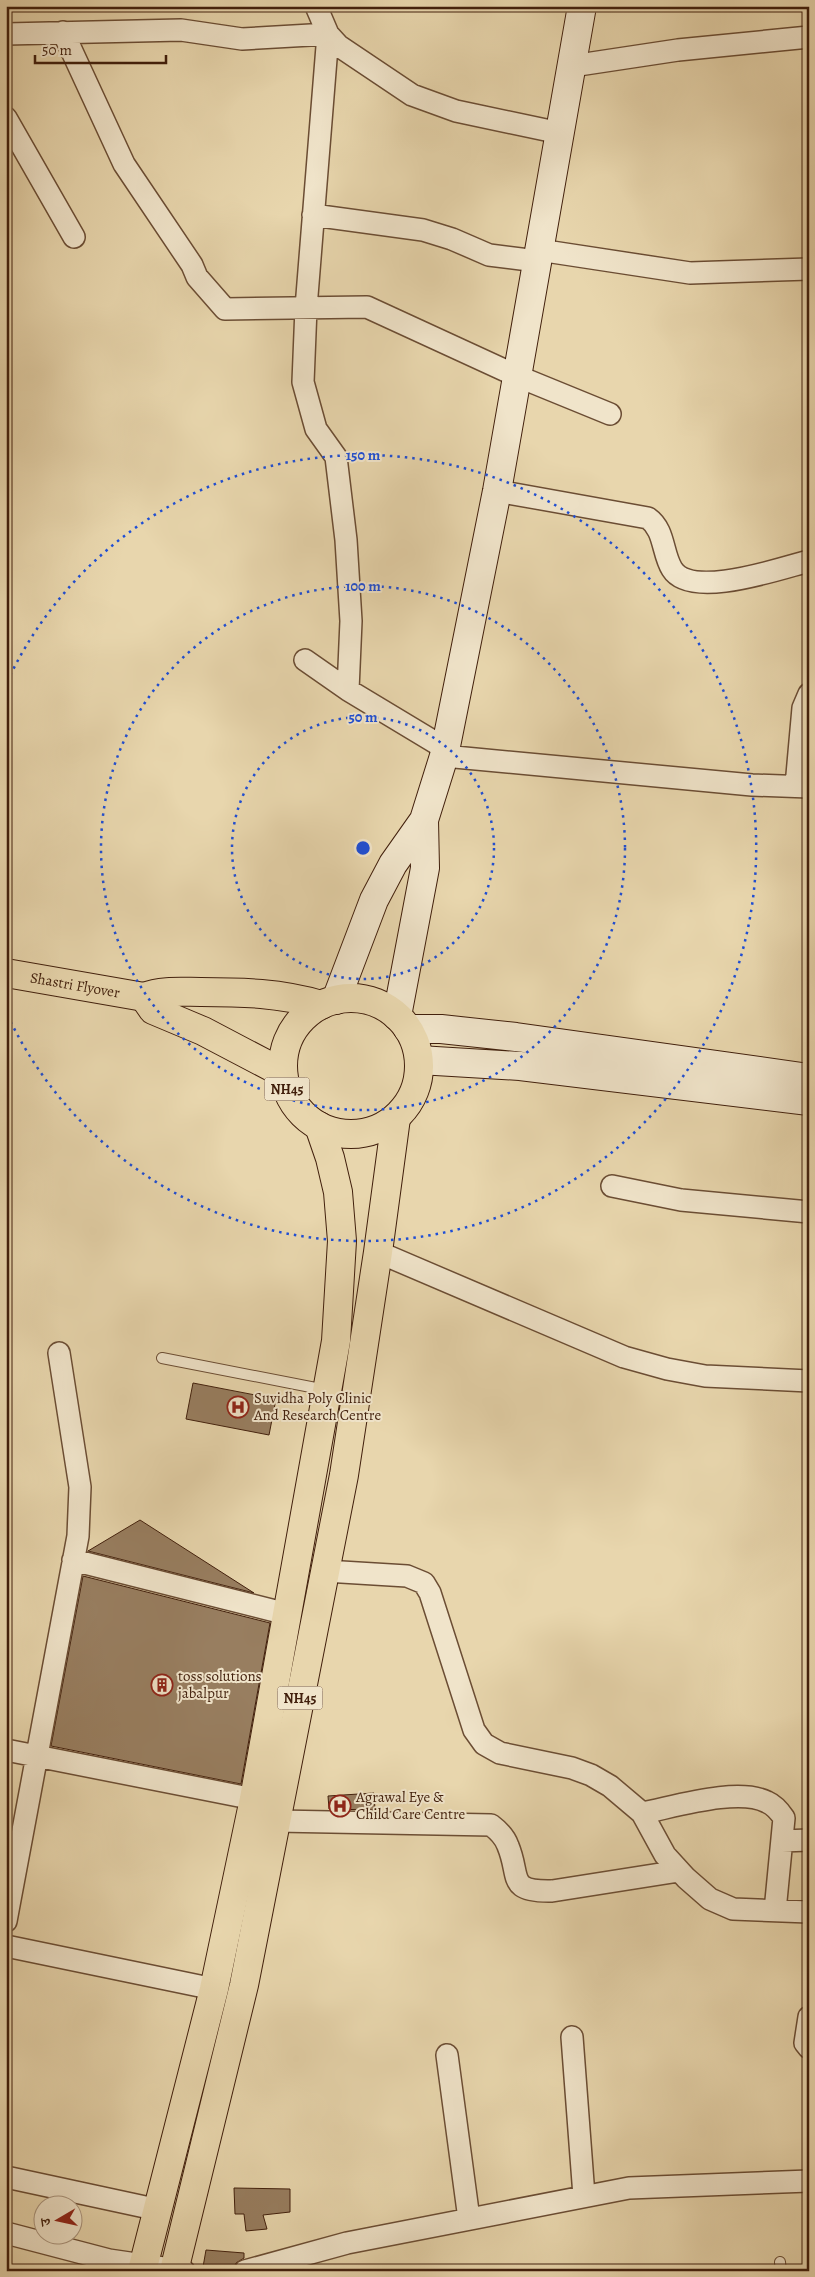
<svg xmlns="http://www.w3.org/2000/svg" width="815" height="2277" viewBox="0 0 815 2277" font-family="Alegreya,'Noto Serif Devanagari',serif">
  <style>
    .building { fill: #987e60; stroke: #411f0c }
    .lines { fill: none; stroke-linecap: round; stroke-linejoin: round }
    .lane-casing { stroke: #6b4d34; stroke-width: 12 }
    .street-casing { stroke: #6b4d34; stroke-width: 24 }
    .secondary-casing { stroke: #411f0c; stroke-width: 30 }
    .highway-casing { stroke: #411f0c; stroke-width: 30 }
    .lane { stroke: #f0e4ca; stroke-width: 10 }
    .street { stroke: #f0e4ca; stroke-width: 21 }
    .secondary { stroke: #f0e4ca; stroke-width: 28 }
    .highway { stroke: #e8d6ad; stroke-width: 28 }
    .ring { fill: none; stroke: #1d4ed8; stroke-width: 2.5; stroke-dasharray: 2.5 5 }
    .labels { text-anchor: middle; stroke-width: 4; stroke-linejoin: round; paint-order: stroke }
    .shield { fill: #f0e4ca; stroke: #765a45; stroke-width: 1 }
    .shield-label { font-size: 14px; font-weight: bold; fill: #411f0c }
    .street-label { font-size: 15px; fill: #411f0c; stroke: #f0e4ca }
    .poi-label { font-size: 15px; fill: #411f0c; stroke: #f0e4ca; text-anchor: start }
    .centre { fill: #1d4ed8; stroke: #f0e4ca; stroke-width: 2.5 }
    .ring-label { font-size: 15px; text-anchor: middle; font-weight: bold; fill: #1d4ed8; stroke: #f0e4ca; stroke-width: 4; stroke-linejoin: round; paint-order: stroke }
  </style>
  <rect width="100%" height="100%" fill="#e8d6ad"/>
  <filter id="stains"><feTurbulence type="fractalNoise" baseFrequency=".004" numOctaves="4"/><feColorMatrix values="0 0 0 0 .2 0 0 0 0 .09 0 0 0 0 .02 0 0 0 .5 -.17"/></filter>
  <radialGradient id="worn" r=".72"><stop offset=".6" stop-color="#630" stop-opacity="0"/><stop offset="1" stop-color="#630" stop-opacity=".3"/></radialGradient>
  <path class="building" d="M193,1383L276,1399L269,1435L186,1419Z
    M140,1520L254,1593L88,1551Z
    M83,1576L270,1623L241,1784L51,1746Z
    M374,1793L375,1810L329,1809L328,1796Z
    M234,2188L290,2189V2212L263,2215L267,2229L246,2231L244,2214H235Z
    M206,2250L244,2253V2258L236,2263L233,2271H220L203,2267Z"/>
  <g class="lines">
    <g class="lane-casing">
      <path id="lane" d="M162,1358L326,1390
        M780,2262L781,2271"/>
    </g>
    <g class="street-casing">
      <path id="street" d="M316,6L328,34L339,46L412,95L456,111L560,133
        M63,32L124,164L192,265L197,277L225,309L367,307L517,376L610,414
        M6,34L181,30L242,39L328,34L306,308L303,382L316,429L336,457L346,540L351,621L348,690
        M572,66L678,50L809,37
        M6,118L74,237
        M313,215L423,230L452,239L489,255L537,261
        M539,250L690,273L809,269
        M497,491L648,518C665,530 662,553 672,569C691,600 781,568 809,561
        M305,660L348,690L446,749
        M444,756L752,785L809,787
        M796,786L803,708L809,694
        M612,1186L681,1200L809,1212
        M378,1252L624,1357L667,1369L705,1376L809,1381
        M73,1560L287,1614
        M325,1571L407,1576L424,1583L430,1593L474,1730L484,1744L500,1753L572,1768L591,1775L610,1786L642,1813L665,1855L686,1878L710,1899L733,1909L809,1912
        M6,1750L254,1799
        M642,1813C674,1807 738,1787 767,1802C774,1805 780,1812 784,1818L775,1911
        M277,1821L491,1825C499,1831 505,1837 508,1846C521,1877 506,1892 552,1891L679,1871
        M782,1841L809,1840
        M6,1921L78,1536L80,1487L59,1353
        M6,1946L214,1989
        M809,2017L805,2043L809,2048
        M572,2037L584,2196
        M447,2055L469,2219
        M6,2177L159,2210
        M6,2233L109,2260L184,2271
        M245,2271L347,2243L629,2188L809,2181"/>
    </g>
    <g class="secondary-casing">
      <path id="secondary" d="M336,1000L374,900L393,864L424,820
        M397,1016L425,868L424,820L444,756L497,491L582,6
        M408,1029H441L516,1037L809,1078
        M419,1060L520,1066L809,1101"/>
    </g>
    <g class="highway-casing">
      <g id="highway">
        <path id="s1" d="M6,973L144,997"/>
        <path d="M144,997C162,990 182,992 201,992C242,992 281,993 321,1005"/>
        <path d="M144,997L153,1010L203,1031L283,1073"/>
        <circle cx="351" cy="1066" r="68"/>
        <path d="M142,2271L214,1989L254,1799L336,1341L342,1241L338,1192L330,1158L319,1126"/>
        <path d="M174,2271L244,1985L344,1475L378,1252L396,1118"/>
      </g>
    </g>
    <use href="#lane" class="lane"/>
    <use href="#street" class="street"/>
    <use href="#secondary" class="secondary"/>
    <use href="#highway" class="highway"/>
  </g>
  <g class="ring">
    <circle cx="363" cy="848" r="131"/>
    <circle cx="363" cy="848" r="262"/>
    <path d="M7 682A393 393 0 1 1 7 1014"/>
  </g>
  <defs>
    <g id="hospital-ring" transform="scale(1.125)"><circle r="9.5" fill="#f0e4ca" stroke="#8f2418" stroke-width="1.5"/><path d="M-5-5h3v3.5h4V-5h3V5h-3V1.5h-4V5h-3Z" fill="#8f2418"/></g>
    <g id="building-ring" transform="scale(1.125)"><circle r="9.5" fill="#f0e4ca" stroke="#8f2418" stroke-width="1.5"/><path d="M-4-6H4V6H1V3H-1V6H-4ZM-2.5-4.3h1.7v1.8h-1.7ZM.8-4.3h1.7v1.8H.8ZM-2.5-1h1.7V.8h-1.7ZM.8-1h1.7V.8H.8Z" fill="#8f2418"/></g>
  </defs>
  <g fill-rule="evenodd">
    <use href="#hospital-ring" x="238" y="1407"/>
    <use href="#building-ring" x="162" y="1685"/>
    <use href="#hospital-ring" x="340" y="1806"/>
  </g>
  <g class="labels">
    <g class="shield">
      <rect x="264.5" y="1077.5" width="45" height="23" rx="4"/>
      <rect x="277.5" y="1686.5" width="45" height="23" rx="4"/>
    </g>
    <g class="shield-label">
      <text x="287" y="1094">NH45</text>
      <text x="300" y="1703">NH45</text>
    </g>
    <g class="street-label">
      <text dy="5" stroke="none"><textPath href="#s1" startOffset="70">Shastri Flyover</textPath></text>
    </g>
    <g class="poi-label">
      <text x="254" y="1403">Suvidha Poly Clinic<tspan x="254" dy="17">And Research Centre</tspan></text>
      <text x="178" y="1681">toss solutions<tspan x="178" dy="17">jabalpur</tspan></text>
      <text x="356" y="1802">Agrawal Eye &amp;<tspan x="356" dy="17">Child Care Centre</tspan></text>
    </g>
  </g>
  <circle cx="363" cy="848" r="8" class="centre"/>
  <g class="ring-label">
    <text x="363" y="460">150 m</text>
    <text x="363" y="591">100 m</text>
    <text x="363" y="722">50 m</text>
  </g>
  <rect width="815" height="2277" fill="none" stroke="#e8d6ad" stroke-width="25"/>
  <rect x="8" y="8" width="800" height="2262" fill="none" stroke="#411f0c" stroke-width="2.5"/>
  <rect x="12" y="12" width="790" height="2252" fill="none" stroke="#411f0c"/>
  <g transform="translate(58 2220) rotate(261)"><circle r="24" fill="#f0e4ca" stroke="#aa957e"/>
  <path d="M0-4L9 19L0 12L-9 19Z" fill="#8f2418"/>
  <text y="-8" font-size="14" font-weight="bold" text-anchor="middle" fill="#411f0c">उ</text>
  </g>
  <path d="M35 55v8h131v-8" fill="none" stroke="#411f0c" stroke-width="2.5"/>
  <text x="42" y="55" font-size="15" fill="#411f0c" stroke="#f0e4ca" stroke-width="4" paint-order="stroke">50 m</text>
  <rect width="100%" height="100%" filter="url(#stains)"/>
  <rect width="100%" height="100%" fill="url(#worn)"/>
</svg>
